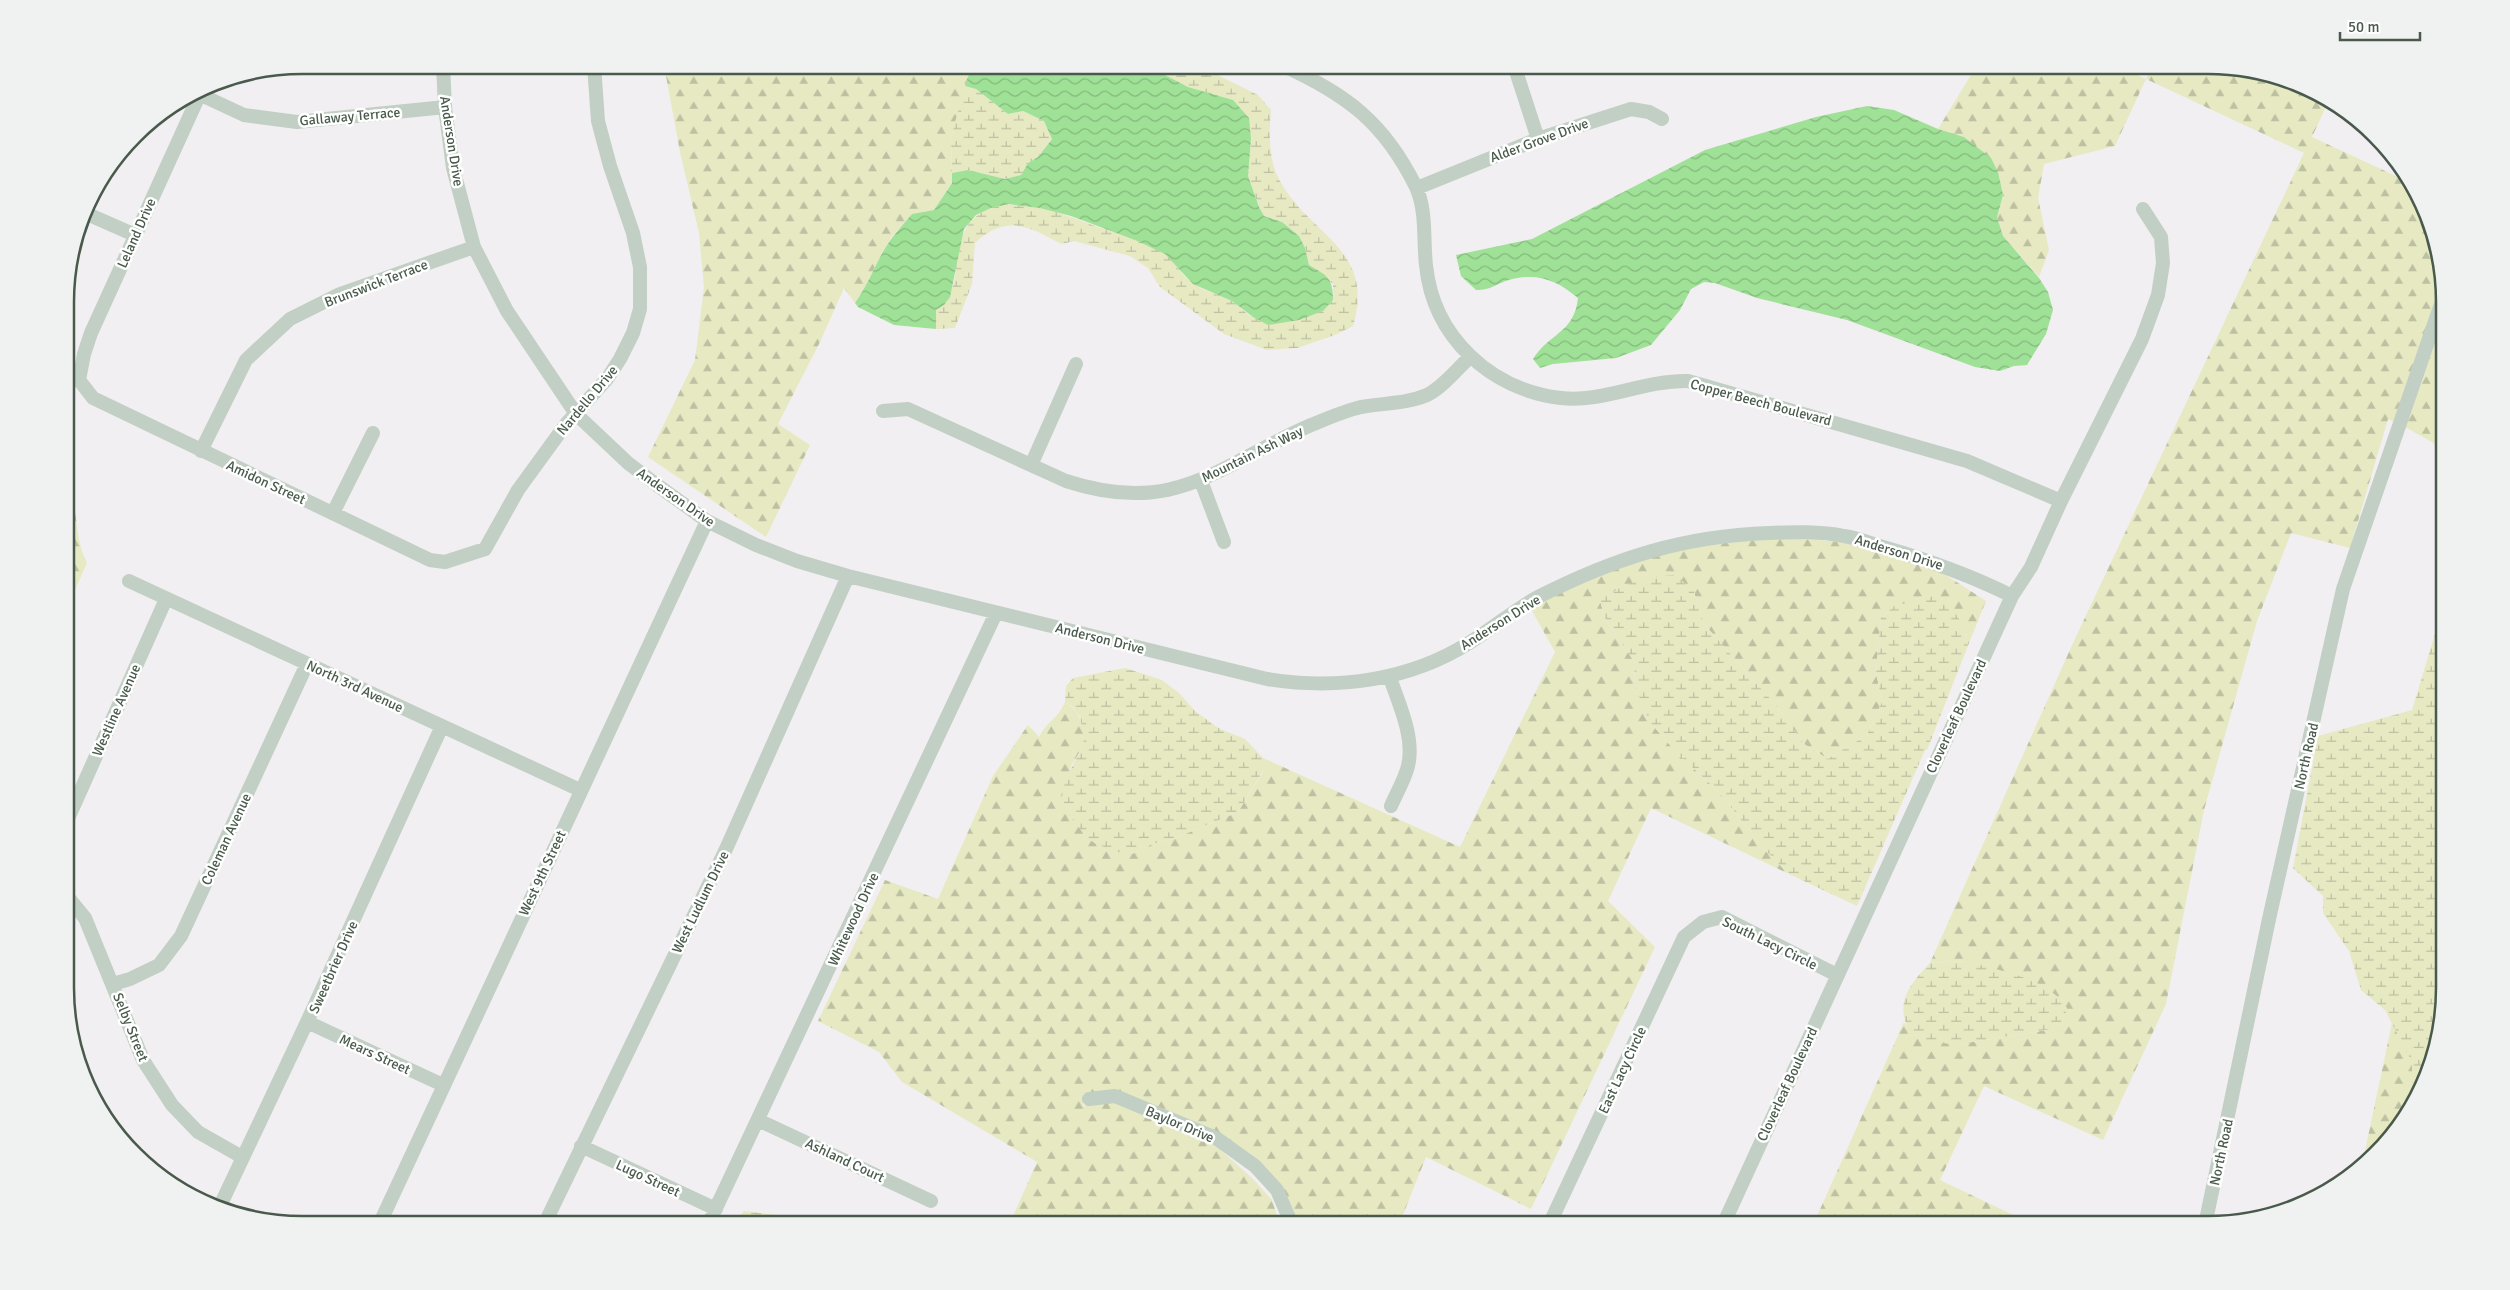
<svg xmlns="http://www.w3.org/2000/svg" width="2510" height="1290" viewBox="0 0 2510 1290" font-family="Signika,sans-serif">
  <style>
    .forest { fill: url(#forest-firs) }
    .wetland { fill: url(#wetland-marsh) }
    .water { fill: url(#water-waves) }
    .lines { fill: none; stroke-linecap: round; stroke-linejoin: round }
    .minor { stroke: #c1cfc4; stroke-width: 14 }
    .labels { text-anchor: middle; stroke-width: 5; stroke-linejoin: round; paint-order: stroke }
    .street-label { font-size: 14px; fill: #495a4c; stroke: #fff }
    .rim { fill: none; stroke: #495a4c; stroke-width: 2.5 }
  </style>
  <defs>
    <pattern id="forest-firs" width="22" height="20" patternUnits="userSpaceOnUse" patternTransform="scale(1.25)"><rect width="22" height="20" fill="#e7e9c3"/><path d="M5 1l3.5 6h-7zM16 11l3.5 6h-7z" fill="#bdc0a1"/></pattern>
    <pattern id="wetland-marsh" width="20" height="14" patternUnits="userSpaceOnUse" patternTransform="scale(1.25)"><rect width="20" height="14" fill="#e7e9c3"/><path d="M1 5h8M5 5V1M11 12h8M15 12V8" fill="none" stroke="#bdc0a1"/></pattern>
    <pattern id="water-waves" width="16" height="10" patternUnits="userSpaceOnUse" patternTransform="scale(1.25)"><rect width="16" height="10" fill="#9fe196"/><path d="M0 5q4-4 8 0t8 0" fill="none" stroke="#84b97d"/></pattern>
  </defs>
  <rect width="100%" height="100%" fill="#f1eff1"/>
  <path class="forest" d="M664,65H972L951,137L952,182L934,210L912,214C905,222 897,230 891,238C877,259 869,283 855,303L844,288L819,344L778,424L810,445L766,537L648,457L695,360L704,287L699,233L680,152Z
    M1977,65H2114L2146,79L2152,65H2208L2312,89L2328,102L2312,137L2411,183L2427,212L2443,272V281L2395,422L2388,419L2350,548L2291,533L2257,621L2204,810L2166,1004L2103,1140L1984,1086L1940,1180L2034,1225H1813L1904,1022L1913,1037L1960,1044L2047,1030L2063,1024L1966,961L1930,963L2073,643L2304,153L2146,79L2115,146L2044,164L2038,198L2049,250L2039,277L2003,236L1997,217L2003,195L1964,137L1938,129Z
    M2443,315L2444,452L2432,442L2405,427Z
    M66,480C80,508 73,537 87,563L66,610Z
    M1790,538L1842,542L1918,563L1938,570L1986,601L1969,643L1961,622L1894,606L1881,618L1876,672L1882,702L1867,735L1828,759L1804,744L1780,710L1704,624L1694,592L1600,601L1605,618L1635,663L1634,684L1649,721L1676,752L1719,792L1764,849L1789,874L1651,808L1608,901L1655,947L1531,1209L1426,1157L1399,1225H1292L1262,1170L1115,1090L1083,1094V1106L1114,1102L1213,1143L1254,1180L1272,1200L1280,1225H1009L1037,1162L902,1082L879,1052L818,1021L885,880L938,899L993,776L1028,725L1039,737C1048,720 1058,719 1065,702C1078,709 1087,728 1083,743C1082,751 1074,760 1070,768L1132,854L1152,844L1173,839L1238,812L1263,772V758L1460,847L1555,652L1531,609C1544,600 1560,593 1575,586C1646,552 1712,541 1790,538Z
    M2392,1023L2413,1062L2412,1089L2417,1098L2386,1144L2362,1165Z"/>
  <path class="wetland" d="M1146,65H1197L1258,95L1271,110C1269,133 1268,160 1280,181C1310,236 1376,249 1353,326L1335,335L1297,348L1267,350L1224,334L1160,287L1148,268L1130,256L1074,241L1061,244C1029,226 1006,214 975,243L972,284L955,328L936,329V310C971,288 941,228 989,209C1024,195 1065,216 1098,227C1120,234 1146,241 1165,254C1176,262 1182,277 1194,284C1205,292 1220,294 1232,301C1239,305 1245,314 1253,317C1258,319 1266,318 1272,318C1297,320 1315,320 1333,300V284L1309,265L1305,248L1282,222L1264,216L1259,207L1248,176L1251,139L1232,100L1188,87Z
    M965,86L976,89L1008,114L1023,111L1044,121L1052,138L1038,157L1028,163L1021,175L1005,179L968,170L952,173L951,137Z
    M1676,575L1694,592L1704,624L1780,710L1804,744L1828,759L1867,735L1882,702L1876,672L1881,618L1894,606L1934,596L1943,598L1952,608L1961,622L1969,643L1927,750H1925L1857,906L1789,874L1764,849L1719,792L1676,752L1649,721L1634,684L1635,663L1605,618L1600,601C1622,583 1648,576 1676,575Z
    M2444,604L2445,988L2421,1092L2417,1098L2412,1089V1062L2385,1010L2361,990L2349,951L2323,913V896L2293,868L2318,736L2412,710Z
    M1125,668L1162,680L1179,693L1196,712L1220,729L1245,739L1263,758V771L1238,812L1173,839L1152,844L1132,854L1121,853L1096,844L1087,838L1066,811L1062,797L1065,781L1083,745L1084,736L1080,717L1072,706L1065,702L1066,686L1073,678Z
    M1966,961C1999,971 2047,977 2067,1008L2063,1024L2047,1030L1960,1044L1932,1043L1912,1037C1894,1005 1906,988 1930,963Z
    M744,1211L784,1216L807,1225H733Z"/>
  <path class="water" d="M972,65H1013L1025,73L1032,70L1034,65H1146L1188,87L1233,100L1249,118L1251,139L1248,176L1259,207L1264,216L1282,222L1299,236L1305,248L1309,265C1327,276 1333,277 1333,300L1323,311L1299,320L1268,325L1253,317L1232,301L1193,284L1165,254L1135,240L1071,216L1040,208L1009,204L991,208L976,215L964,229L950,297L944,305L936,310V329L894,325L858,307L855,303C870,282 877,258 892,238C898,230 905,222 912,214L934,210L952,183V173L968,170L1005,179L1021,175L1028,163L1038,157L1052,139L1044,121L1023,111L1008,114L976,89L965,86Z
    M1867,106L1894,110L1938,129L1964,137L1991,158L1998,172L2003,195L1997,217L2003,236L2039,278L2048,292L2053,310L2046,334L2027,365L2014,366L2000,371L1975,367L1847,320L1757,298L1715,283L1704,282L1691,289L1680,310L1651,345L1616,358L1553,364L1540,368L1533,359C1549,333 1574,334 1578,298C1557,280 1537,272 1509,280C1495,284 1492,290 1476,290L1461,276L1456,255L1532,239L1705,150L1816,117Z"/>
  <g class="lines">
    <path class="minor" d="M443,65L445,107L453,168L474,247L507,311L576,414L628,463L657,485L707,521L756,545L797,561L848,576L1267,679C1337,690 1408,681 1469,643C1492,629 1514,610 1538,597C1615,558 1683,536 1769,533C1793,532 1820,531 1844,536C1857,538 1870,543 1883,547C1928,560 1970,575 2012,596
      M1282,65C1346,94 1384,122 1416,187C1427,211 1423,240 1426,265C1433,337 1491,390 1561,398C1603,403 1643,380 1688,381L1967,461L2061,501
      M1514,65L1538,139
      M202,89L91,333L84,354L79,380L93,398L430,560L445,562L485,549L518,490L566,424L607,379L620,359L633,333L640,309V267L633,233L610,166L598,121L594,65
      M199,94L244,115L297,122L445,107
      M1417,188L1538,139L1631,109L1649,112L1662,119
      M85,213L135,235
      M883,411L908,409L1066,481C1176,517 1217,466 1311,425C1326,419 1344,411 1361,407C1383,403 1406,404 1427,395C1443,387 1457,369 1470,357
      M201,451L246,360L290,319L340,294L474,247
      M1032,463L1076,364
      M1201,481L1224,542
      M333,513L373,433
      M129,581L580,790
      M1390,678C1399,704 1415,738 1408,766C1405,779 1396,794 1391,806
      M67,821L166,599
      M67,896L85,918L143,1060L172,1105L198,1132L242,1157
      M113,984L130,979L159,965L181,936L307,664
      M307,1022L443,1085
      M1089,1099L1115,1096L1216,1138L1255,1166L1277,1190L1292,1225
      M758,1120L931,1201
      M581,1146L716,1209
      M220,1206L307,1022L442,726
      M379,1225L707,521
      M544,1225L726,849L848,576
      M708,1225L996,613
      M1549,1225L1684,937L1703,922L1722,917L1837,975
      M1723,1225L2012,596L2031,567L2061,501L2142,339L2158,295L2163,263L2161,237L2143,209
      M2205,1225L2269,919L2343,589L2443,298"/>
  </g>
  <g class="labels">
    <g class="street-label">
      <text transform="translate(350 116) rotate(-5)" y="5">Gallaway Terrace</text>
      <text transform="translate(1539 140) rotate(-20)" y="5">Alder Grove Drive</text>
      <text transform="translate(452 141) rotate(81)" y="5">Anderson Drive</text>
      <text transform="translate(136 233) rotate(-66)" y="5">Leland Drive</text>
      <text transform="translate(376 283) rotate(-21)" y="5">Brunswick Terrace</text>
      <text transform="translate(587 400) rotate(-50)" y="5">Nardello Drive</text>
      <text transform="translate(1761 402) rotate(15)" y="5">Copper Beech Boulevard</text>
      <text transform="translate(1252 454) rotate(-26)" y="5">Mountain Ash Way</text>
      <text transform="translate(266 482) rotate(25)" y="5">Amidon Street</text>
      <text transform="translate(676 497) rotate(35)" y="5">Anderson Drive</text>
      <text transform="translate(1899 552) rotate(17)" y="5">Anderson Drive</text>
      <text transform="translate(1500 622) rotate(-32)" y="5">Anderson Drive</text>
      <text transform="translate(1100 638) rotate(14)" y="5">Anderson Drive</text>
      <text transform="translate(355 686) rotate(25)" y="5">North 3rd Avenue</text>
      <text transform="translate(116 710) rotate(-66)" y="5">Westline Avenue</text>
      <text transform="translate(1956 716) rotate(-65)" y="5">Cloverleaf Boulevard</text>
      <text transform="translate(2306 756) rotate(-77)" y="5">North Road</text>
      <text transform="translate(226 839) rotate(-65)" y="5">Coleman Avenue</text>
      <text transform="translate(542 873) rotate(-65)" y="5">West 9th Street</text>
      <text transform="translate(700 902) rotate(-64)" y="5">West Ludlum Drive</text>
      <text transform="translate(853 919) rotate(-65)" y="5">Whitewood Drive</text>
      <text transform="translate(1770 943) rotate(26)" y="5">South Lacy Circle</text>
      <text transform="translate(333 967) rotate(-66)" y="5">Sweetbrier Drive</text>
      <text transform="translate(131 1027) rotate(68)" y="5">Selby Street</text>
      <text transform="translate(375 1054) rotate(25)" y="5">Mears Street</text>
      <text transform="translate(1622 1070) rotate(-65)" y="5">East Lacy Circle</text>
      <text transform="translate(1787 1084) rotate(-65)" y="5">Cloverleaf Boulevard</text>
      <text transform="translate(1180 1124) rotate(23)" y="5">Baylor Drive</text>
      <text transform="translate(2221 1152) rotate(-78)" y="5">North Road</text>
      <text transform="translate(845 1160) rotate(25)" y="5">Ashland Court</text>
      <text transform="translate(648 1178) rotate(25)" y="5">Lugo Street</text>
    </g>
  </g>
  <path d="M0 0H2510V1290H0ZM302 74H2208A228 228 0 0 1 2436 302V988A228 228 0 0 1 2208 1216H302A228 228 0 0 1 74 988V302A228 228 0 0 1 302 74Z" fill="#f0f2f1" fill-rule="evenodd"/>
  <path class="rim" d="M302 74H2208A228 228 0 0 1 2436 302V988A228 228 0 0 1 2208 1216H302A228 228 0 0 1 74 988V302A228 228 0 0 1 302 74Z"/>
  <path d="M2340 32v8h80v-8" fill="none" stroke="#495a4c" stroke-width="2.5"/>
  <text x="2348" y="32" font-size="15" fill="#495a4c" stroke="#ffffff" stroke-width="4" paint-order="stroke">50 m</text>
</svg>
